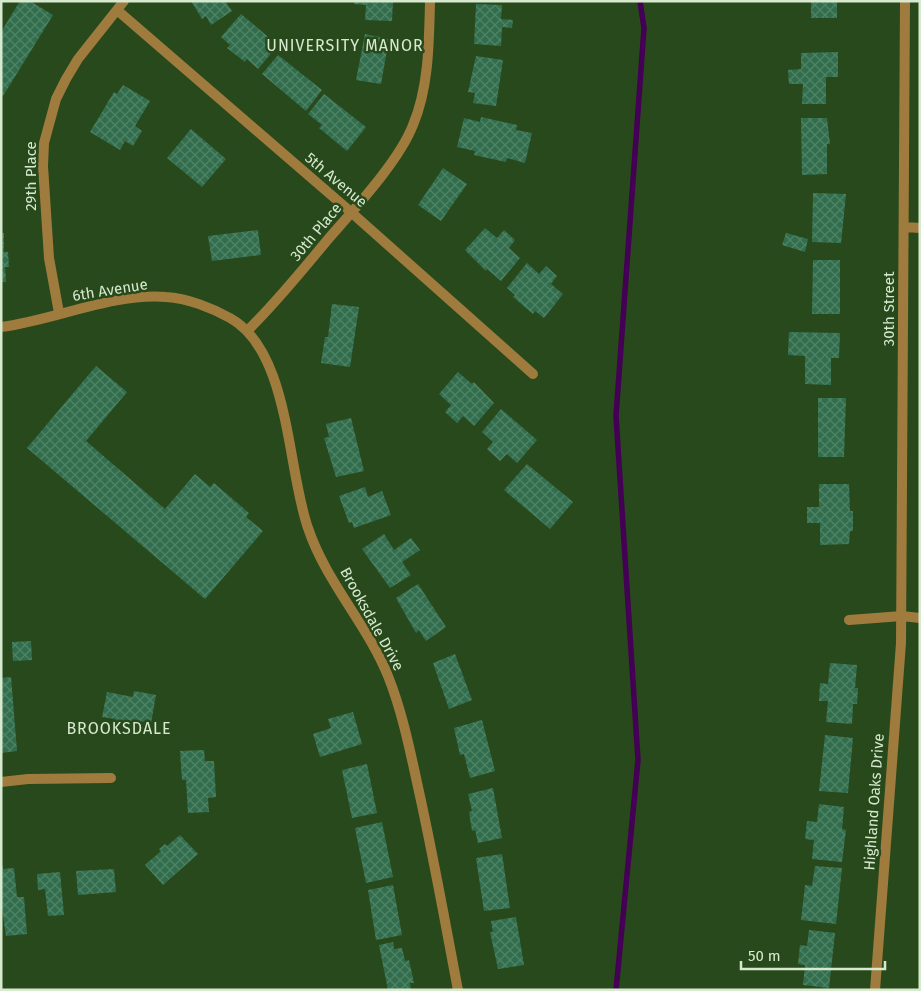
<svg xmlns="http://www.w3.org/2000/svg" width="921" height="991" viewBox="0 0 921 991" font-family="'Fira Sans',sans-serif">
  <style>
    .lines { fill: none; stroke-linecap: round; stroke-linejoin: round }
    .stream { stroke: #430054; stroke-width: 5.5 }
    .building { fill: url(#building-cross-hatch) }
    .minor { stroke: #9f7b3e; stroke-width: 10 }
    .labels { text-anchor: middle; stroke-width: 5; stroke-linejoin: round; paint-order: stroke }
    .street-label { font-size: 15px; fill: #d7ead0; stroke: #28491b }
    .neighbourhood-label { font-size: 16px; letter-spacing: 1px; fill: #d7ead0; stroke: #28491b }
  </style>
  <defs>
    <pattern id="building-cross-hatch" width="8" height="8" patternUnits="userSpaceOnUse" patternTransform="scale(1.25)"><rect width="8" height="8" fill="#326e4e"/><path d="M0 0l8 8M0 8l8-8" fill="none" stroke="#4f8366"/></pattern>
  </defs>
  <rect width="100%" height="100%" fill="#28491b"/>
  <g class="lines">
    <path class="stream" d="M616,990L638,760L616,416L644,28L640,1"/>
  </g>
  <path class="building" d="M20,1H30L53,15L3,96L1,95V32Z
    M191,1H225L232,11L211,25L206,16L202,19Z
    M354,1H393L392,21L365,20L366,5L354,4Z
    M811,1H837V18H811Z
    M476,4L502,5L501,19L513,20L512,28L502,27L501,46L474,44Z
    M241,14L278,45L258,69L247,59L245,62L227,48L230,45L221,37Z
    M365,34L389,39L381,84L356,80Z
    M838,52V77H826V104H802L803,84H789L788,70L801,69V53Z
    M278,55L322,90L306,111L262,74Z
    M476,56L503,60L496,106L473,103L475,93L468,92Z
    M123,85L150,101L135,126L142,131L133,146L125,141L120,150L90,132L114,92L117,94Z
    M324,94L366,127L347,151L319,128L322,125L308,114Z
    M481,117L517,125L516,130L532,133L525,163L507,158L506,162L474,155L475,151L457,147L464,118L480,122Z
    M801,118H827L830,144H827V174L802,175Z
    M191,129L226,159L202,187L167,158Z
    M443,168L467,184L441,221L418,205Z
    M813,193L846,194L841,243L812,242Z
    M485,228L497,238L504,230L515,240L509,248L520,258L501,281L487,269L486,271L465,250Z
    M258,230L261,255L212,261L208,236Z
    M1,233H4V252H8L9,267H5L6,282H1Z
    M786,233L808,239L805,252L782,245Z
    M813,260H840V314H812Z
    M527,263L539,274L546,266L557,276L551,284L563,294L544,318L535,311L533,314L513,297L515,295L507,288Z
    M332,304L359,307L350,367L321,363L325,337H328Z
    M789,332L840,333L839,358H831V385L805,384V356L788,355Z
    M96,366L127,392L86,441L165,509L195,474L210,487L214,483L249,513L246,517L263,531L205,599L27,448Z
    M458,372L472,384L474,382L494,403L474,426L463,416L457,423L445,412L451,405L439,394Z
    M818,398H846L844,457H818Z
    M501,409L537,440L517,463L507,454L500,461L487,449L493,442L482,432Z
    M351,418L364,471L336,477L324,438L329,437L326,424Z
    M527,464L573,502L550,529L504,490Z
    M819,484H849L850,511H853V531H850L849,544L820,545V523H807V507H819Z
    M365,487L368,497L382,491L391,515L354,528L352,522L349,523L339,496Z
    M384,534L394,550L411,538L420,550L402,562L411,575L390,588L362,549Z
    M418,584L446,627L426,641L419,630L416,633L396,598Z
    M31,641L32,660L13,661L12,642Z
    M455,654L472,700L449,709L433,663Z
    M830,663L857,665L855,688H858L857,704H853L852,724L826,722L828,701H819L820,683L828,684Z
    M11,677L17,751L1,753V678Z
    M134,691L156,695L151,723L133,720L132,726L114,723L115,719L102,717L107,692L133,697Z
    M353,712L362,744L320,757L313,734L331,728L328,719Z
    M482,720L495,771L470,778L464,754L460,755L454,728Z
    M825,735L853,738L848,793L819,791Z
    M204,750L205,761H214L216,797L208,798L209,812L188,813L186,780H182L180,751Z
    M367,764L377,813L352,818L342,770Z
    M493,788L502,838L478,843L475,830L472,831L469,812L472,811L468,794Z
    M819,804L844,807L842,829L846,830L842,862L812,859L814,840L805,839L807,821L817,822Z
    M382,822L393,877L366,883L355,828Z
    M180,835L198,854L163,885L145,865L161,851L159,849L165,844L167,846Z
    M502,854L510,908L484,911L476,858Z
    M1,860L3,869L14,868L17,897H24L27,934L6,936L1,902Z
    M815,866L842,868L836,924L801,920L805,885L812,886Z
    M114,869L116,892L78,895L76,871Z
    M60,872L64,915L48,916L45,889L38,890L37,874Z
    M393,885L402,935L376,940L368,890Z
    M516,917L524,965L498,969L490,932H493L491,921Z
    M809,930L835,933L829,988L803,985L805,965L798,964L800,945L807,946Z
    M393,942L394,949L402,948L405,961L409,960L414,983H410L411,990H388L379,945Z"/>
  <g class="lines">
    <path class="minor" d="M117,10L352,213L533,374
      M904,227L920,228
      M59,313L49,258L43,166L44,143L56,99L66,79L78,59L124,1
      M1,327C55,320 111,293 166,297C187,298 212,308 230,318C290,351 287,469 308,528C326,582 367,624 388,676C402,711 410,750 418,787C433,854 445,922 458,990
      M247,331C278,301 303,269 330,237C356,207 399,161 413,125C429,87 429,42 430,1
      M849,620L902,616L920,618
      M1,782L28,779L111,778
      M875,990L901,643L905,1"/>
  </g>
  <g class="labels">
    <g class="street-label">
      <text transform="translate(31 176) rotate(-90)" y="5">29th Place</text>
      <text transform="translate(336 180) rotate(40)" y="5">5th Avenue</text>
      <text transform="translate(316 232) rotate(-50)" y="5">30th Place</text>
      <text transform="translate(110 290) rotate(-9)" y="5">6th Avenue</text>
      <text transform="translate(889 309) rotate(-90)" y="5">30th Street</text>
      <text transform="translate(372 619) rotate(61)" y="5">Brooksdale Drive</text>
      <text transform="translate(874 802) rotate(-86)" y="5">Highland Oaks Drive</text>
    </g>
    <g class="neighbourhood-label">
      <text x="345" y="51">UNIVERSITY MANOR</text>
      <text x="119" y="734">BROOKSDALE</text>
    </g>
  </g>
  <rect width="921" height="991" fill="none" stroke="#d7ead0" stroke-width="5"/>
  <path d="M741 961v8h144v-8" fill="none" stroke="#d7ead0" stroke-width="2.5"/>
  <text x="748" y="961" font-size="15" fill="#d7ead0" stroke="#28491b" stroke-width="4" paint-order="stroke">50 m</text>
</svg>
